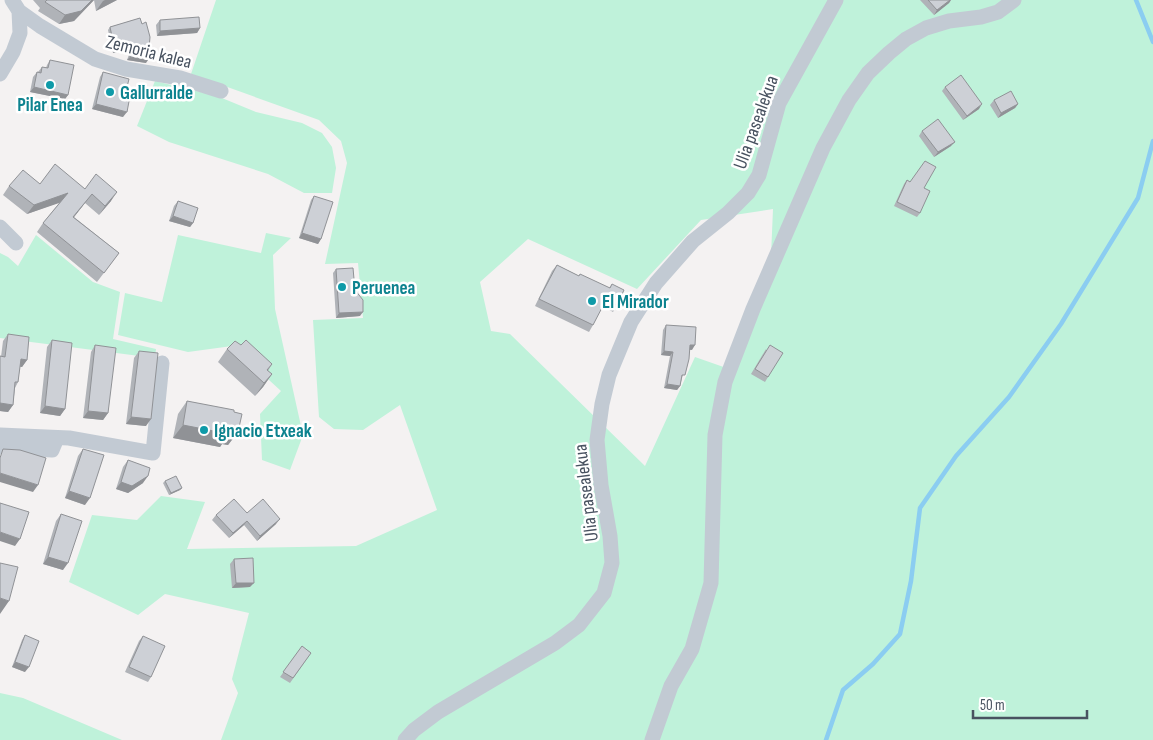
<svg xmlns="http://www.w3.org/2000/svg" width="1153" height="740" viewBox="0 0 1153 740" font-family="'Sofia Sans Condensed',sans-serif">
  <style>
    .green { fill: #bff2da; fill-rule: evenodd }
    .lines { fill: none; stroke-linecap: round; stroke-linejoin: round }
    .stream { stroke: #8bcdf1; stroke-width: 4.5 }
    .street { stroke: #c2cad3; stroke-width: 15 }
    .wall { fill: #b0b3b8 }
    .shaded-wall { fill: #909296 }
    .building { fill: #cdd0d6; stroke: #909296 }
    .culture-dot { fill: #0f9aa8; stroke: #fff; stroke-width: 2 }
    .labels { text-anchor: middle; stroke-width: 5; stroke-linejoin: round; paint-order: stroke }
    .street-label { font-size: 19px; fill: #485260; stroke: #fff }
    .culture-label { font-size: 19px; font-weight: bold; fill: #0d838f; stroke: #fff; text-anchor: start }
  </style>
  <rect width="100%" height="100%" fill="#f4f2f2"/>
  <path class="green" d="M216,0H1153V740H221L238,693L232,679L249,613L165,594L138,615L69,582L92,515L137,520L161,496L205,502L187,549L356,546L437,510L400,405L363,430L334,429L319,417L313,320L363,318L358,263L325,264L347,163L341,141L319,120L191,74ZM773,209L771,256L735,371L695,357L645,466L510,334L491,331L480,282L528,239L637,289L701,220Z
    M155,81L217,96L256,112L302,123L322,133L332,147L336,168L332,193H304L268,174L169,142L137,126Z
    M266,233L291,238L273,255L275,309L303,435L290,470L262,460L260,414L281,391L232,346L188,352L118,335L125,293L162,302L178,235L261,253Z
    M36,235L93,282L120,292L113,339L156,349L155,358L0,338V253L8,257L18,266Z
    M0,693L23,698L122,740H0Z"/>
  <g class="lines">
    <path class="stream" d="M1136,0L1153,42
      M826,740L843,690L873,664L900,634L911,581L920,508L956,456L1009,397L1061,324L1138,198L1153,141"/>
    <path class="street" d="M12,0L19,11L40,26L95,59L126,69L180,78L221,91
      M0,74L13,52L20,33L19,11
      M0,227L16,243
      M0,435L69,438L153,453L162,363
      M0,447L52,450L57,438
      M405,740L414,730L438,712L555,643L579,625L604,593L612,563L610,536L601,485L597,440L602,404L609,375L631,322L656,283L693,241L728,213L748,193L759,175L779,103L836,0
      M652,740L671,686L692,649L711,583L715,435L725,382L753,309L823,148L849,100L868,73L889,53L906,39L926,28L949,21L981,17L998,12L1014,0"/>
  </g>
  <path class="wall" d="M33,0H117L96,11L94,0L74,21L59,24L38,11L40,8Z
    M920,0H951L949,3L934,15Z
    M140,18L146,63L127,60L131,49L113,53L108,30L110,27Z
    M160,20L200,28L197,33L157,36L156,25Z
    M50,60L68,95L65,99L30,92L33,77L37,72H38L42,67L46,68L47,65Z
    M103,72L125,95L123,117L92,109L100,77Z
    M945,87L979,109L963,120L942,91Z
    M994,100L1018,104L1015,108L998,118L990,105Z
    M922,131L951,146L934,157L919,136Z
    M907,180L924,188L920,213L917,217L894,206L904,184Z
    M40,184L85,189L111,201L99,215L85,203L74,217L119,253L97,282L37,232L43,223L60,202L27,214L3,195L9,186Z
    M314,196L321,239L318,244L299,238L311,200Z
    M178,201L193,223L190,227L169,221L174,206Z
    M557,265L579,276L609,288L612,284L617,305L613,312L602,306L593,325L589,332L535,306L552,271Z
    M336,269L355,290L360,316L336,318L333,273Z
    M666,325L692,350H689L680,386L677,390L664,388L670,356L661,355L663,330Z
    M8,334L27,360L22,367L20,366L18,382L15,388L13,405L8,412L0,411V356L1,357L3,341Z
    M52,340L65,409L60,416L40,413L47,347Z
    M95,345L108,413L103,420L83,418L91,352Z
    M241,345L272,364L268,371L272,374L263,387L255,396L218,362L227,349Z
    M766,349L768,377L765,382L751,374Z
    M139,351L146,426L126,424L134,358Z
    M187,401L234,412L238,432L228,445L222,444L220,447L173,438L178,414Z
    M83,449L85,505L65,498L78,456Z
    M128,460L143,483L128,493L116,489L123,467Z
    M165,481L182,488L180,490L169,495L163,483Z
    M247,513L276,524L257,541L244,525L229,538L212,520L216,515Z
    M61,514L63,570L43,564L56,521Z
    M234,559L250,587L232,588L230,564Z
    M25,635V672L12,667L22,640Z
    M143,636L151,677L148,682L125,672L139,641Z
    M302,646L311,653L290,683L280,677Z"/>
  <path class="shaded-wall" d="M92,0H94L74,21L59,24L65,15Z
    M105,0H117L96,11L103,1Z
    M950,0H951L949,3L934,15L937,10Z
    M200,28L197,33L157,36L160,31Z
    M133,46L131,49L113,53L115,50Z
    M130,57L148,60L146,63L127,60Z
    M34,87L68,95L65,99L30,92Z
    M96,104L127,112L123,117L92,109Z
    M982,104L979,109L963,120L967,116Z
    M1018,104L1015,108L998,118L1001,113Z
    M955,142L951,146L934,157L938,152Z
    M117,192L111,201L99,215L105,206Z
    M68,193L62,202L27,214L34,205Z
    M92,194L85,203L67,226L73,217Z
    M173,216L193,223L190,227L169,221Z
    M302,233L321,239L318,244L299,238Z
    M363,312L360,316L336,318L339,313Z
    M690,345H695L692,350L687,349Z
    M664,351L673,352L670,356L661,355Z
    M21,359L27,360L22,367L16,366Z
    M272,374L263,387L255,396L264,383Z
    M667,384L680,386L677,390L664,388Z
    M0,403L13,405L8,412L0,411Z
    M45,406L65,409L60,416L40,413Z
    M88,411L108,413L103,420L83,418Z
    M131,417L151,419L146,426L126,424Z
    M183,425L230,430L238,432L228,445L222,444L220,447L173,438Z
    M0,473L38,485L33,492L0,482Z
    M148,476L143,483L128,493L116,489L121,482Z
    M182,488L180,490L169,495L171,493Z
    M69,491L90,498L85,505L65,498Z
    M280,519L276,524L257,541L260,536Z
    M247,521L244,525L229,538L233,533Z
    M0,532L20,539L15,546L0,541Z
    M48,557L68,563L63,570L43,564Z
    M236,583H254L250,587L232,588Z
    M0,598L9,601L0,614Z
    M15,662L29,667L25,672L12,667Z"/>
  <path class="building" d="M47,0H92L81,11L65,15L45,2Z
    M928,0H950L937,10Z
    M199,17L200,28L160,31V20Z
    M140,18L142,24L146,22L150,37L148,60L130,57L133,46L115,50L110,27Z
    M50,60L74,65L68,95L34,87L37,72L41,73L42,67L48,68Z
    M103,72L129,79L125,95L130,96L127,112L96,104Z
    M961,75L982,104L967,116L945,87Z
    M1011,91L1018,104L1001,113L994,100Z
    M938,119L955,142L938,152L922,131Z
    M925,161L936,167L924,188L930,191L920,213L897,202L907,180L910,182Z
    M55,164L85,189L96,174L117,192L105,206L92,194L73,217L119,253L104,273L43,223L68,193L34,205L9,186L23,170L40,184Z
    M314,196L333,202L321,239L302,233Z
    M178,201L198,208L193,223L173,216Z
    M557,265L579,276L580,274L610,288L612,284L624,290L617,305L606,300L593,325L539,299Z
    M353,268L355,290L363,300V312L339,313L336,269Z
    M666,325L696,327L695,345H690L689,359L685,375H682L680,386L667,384L673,352L664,351Z
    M8,334L29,337L27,360L21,359L18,382H15L13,405L0,403V356L5,357Z
    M52,340L72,343L65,409L45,406Z
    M246,340L272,364L267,370L272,374L264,383L227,349L235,341L241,345Z
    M95,345L116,348L108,413L88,411Z
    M770,345L783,353L768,377L755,369Z
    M139,351L158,353L151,419L131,417Z
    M187,401L234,410V412L242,414L238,432L230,430L229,434L183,425Z
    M3,449L20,450L46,458L38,485L0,473V458Z
    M83,449L104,455L90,498L69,491Z
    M128,460L150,468L148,476L132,486L121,482Z
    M176,476L182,488L171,493L165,481Z
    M234,499L247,513L263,499L280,519L260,536L247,521L233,533L216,515Z
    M0,503L29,512L20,539L0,532Z
    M61,514L82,521L68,563L48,557Z
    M253,558L254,583H236L234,559Z
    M0,563L18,567L9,601L0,598Z
    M25,635L39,641L29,667L15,662Z
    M143,636L165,646L151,677L129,667Z
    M302,646L311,653L293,678L283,672Z"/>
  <g class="culture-dot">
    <circle cx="50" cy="85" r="5"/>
    <circle cx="110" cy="92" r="5"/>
    <circle cx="342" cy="287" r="5"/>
    <circle cx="592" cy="301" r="5"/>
    <circle cx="204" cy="430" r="5"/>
  </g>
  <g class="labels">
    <g class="street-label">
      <text transform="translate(149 51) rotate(14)" y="7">Zemoria kalea</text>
      <text transform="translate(755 122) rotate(-70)" y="7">Ulia pasealekua</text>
      <text transform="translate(585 493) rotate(-97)" y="7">Ulia pasealekua</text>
    </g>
    <g class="culture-label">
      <text x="120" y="99">Gallurralde</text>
      <text x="50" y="111" text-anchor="middle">Pilar Enea</text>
      <text x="352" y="294">Peruenea</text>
      <text x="602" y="308">El Mirador</text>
      <text x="214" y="437">Ignacio Etxeak</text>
    </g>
  </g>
  <path d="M973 710v8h114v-8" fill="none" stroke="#485260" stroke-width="2.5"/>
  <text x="980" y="710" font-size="15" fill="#485260" stroke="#ffffff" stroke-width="4" paint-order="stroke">50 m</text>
</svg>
